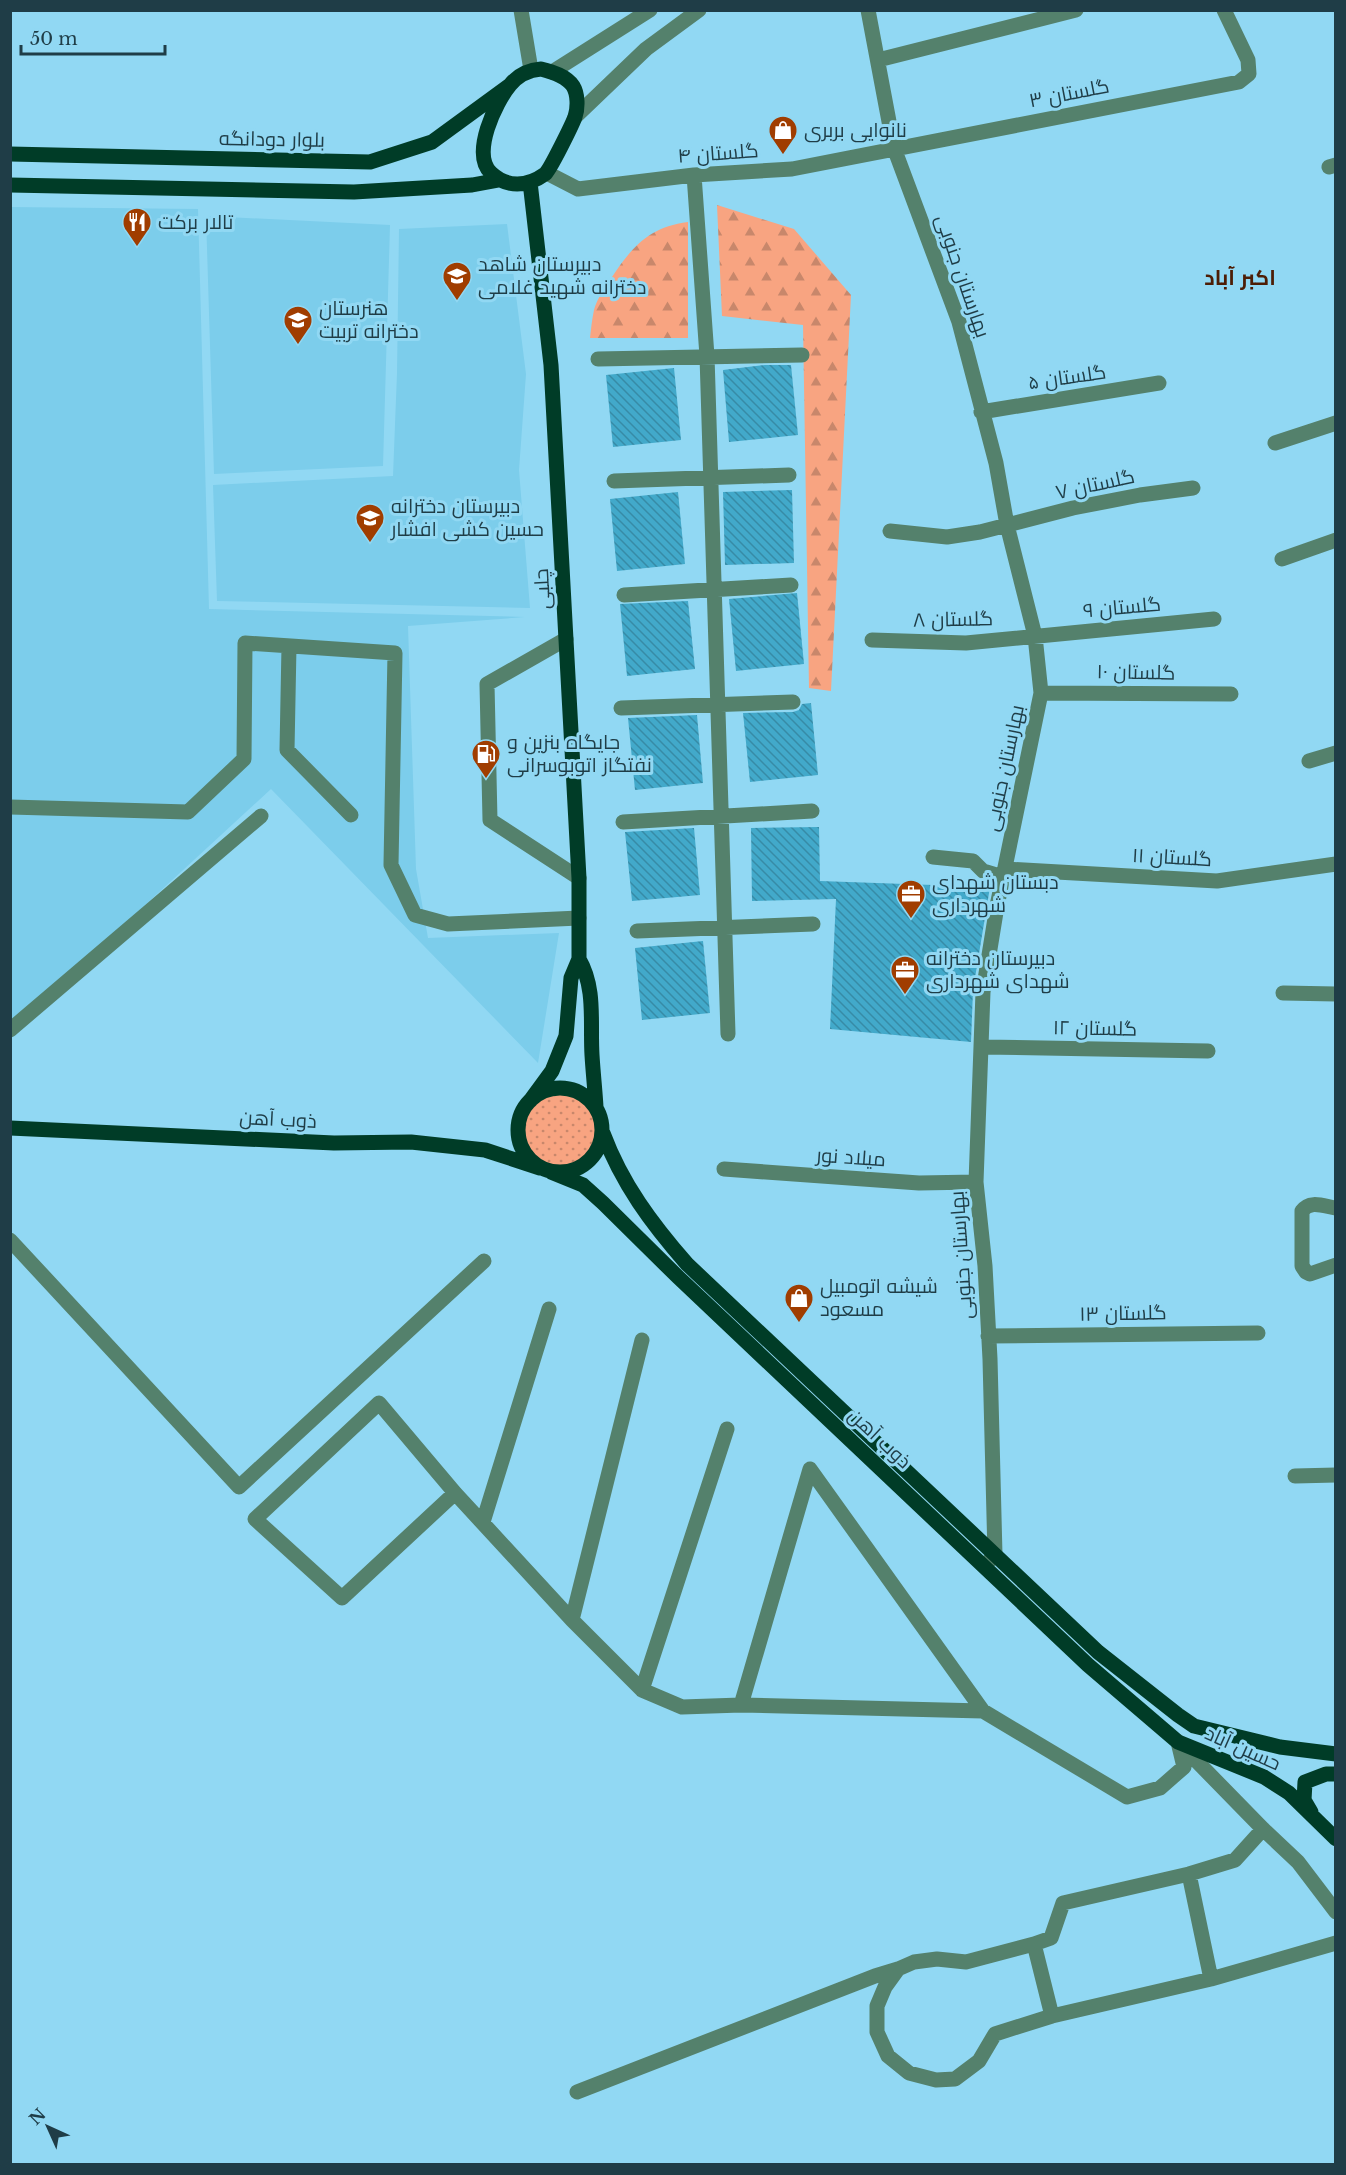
<svg xmlns="http://www.w3.org/2000/svg" width="1346" height="2175" viewBox="0 0 1346 2175" font-family="'Libre Baskerville',Cairo,serif">
  <style>
    .built { fill: #7ccdeb }
    .grass { fill: url(#grass-dots) }
    .forest { fill: url(#forest-firs) }
    .building { fill: url(#building-back-hatch) }
    .lines { fill: none; stroke-linecap: round; stroke-linejoin: round }
    .minor { stroke: #54816c; stroke-width: 15 }
    .major { stroke: #003c27; stroke-width: 15 }
    .labels { text-anchor: middle; stroke-width: 6; stroke-linejoin: round; paint-order: stroke }
    .street-label { font-size: 20px; fill: #1f3d47; stroke: #91d8f3 }
    .poi-label { font-size: 20px; fill: #1f3d47; stroke: #91d8f3; text-anchor: start }
    .neighbourhood-label { font-size: 21px; font-weight: bold; fill: #4d1d05; stroke: #91d8f3 }
  </style>
  <defs>
    <pattern id="grass-dots" width="8" height="8" patternUnits="userSpaceOnUse" patternTransform="scale(1.5)"><rect width="8" height="8" fill="#f8a481"/><path d="M2 2h.1M6 6h.1" fill="none" stroke="#c8876b" stroke-width="1.8" stroke-linecap="round"/></pattern>
    <pattern id="forest-firs" width="22" height="20" patternUnits="userSpaceOnUse" patternTransform="scale(1.5)"><rect width="22" height="20" fill="#f8a481"/><path d="M5 1l3.5 6h-7zM16 11l3.5 6h-7z" fill="#c8876b"/></pattern>
    <pattern id="building-back-hatch" width="6" height="6" patternUnits="userSpaceOnUse" patternTransform="scale(1.5)"><rect width="6" height="6" fill="#42a9ca"/><path d="M-1 5l2 2M0 0l6 6M5-1l2 2" fill="none" stroke="#378ba6"/></pattern>
  </defs>
  <rect width="100%" height="100%" fill="#91d8f3"/>
  <path class="built" d="M10,207L198,209L209,609L525,617L408,626L416,869L428,938L559,933L538,1063L271,789L15,1025L11,1024Z
    M206,216L390,225L383,466L214,474Z
    M507,224L526,374L519,470L530,608L217,601L213,485L393,476L397,373L399,229Z"/>
  <path class="grass" d="M523 1130a37 37 0 1 1 74 0a37 37 0 1 1-74 0Z"/>
  <path class="forest" d="M717,205L794,229L851,295L831,691L809,688L803,325L722,316Z
    M688,222V338H590C591,329 592,319 594,310C597,299 605,287 612,277C632,247 649,227 688,222Z"/>
  <path class="building" d="M765,365H791L798,435L729,442L723,370Z
    M674,368L681,440L613,447L606,375Z
    M792,490L794,563L725,565L723,492Z
    M678,492L685,564L617,571L610,499Z
    M797,593L804,664L736,671L729,599Z
    M688,601L695,669L627,676L620,604Z
    M811,703L818,775L750,782L743,713L793,712L799,710L802,704Z
    M697,715L703,783L635,790L628,718Z
    M819,827L820,881L990,887L973,990L971,1042L830,1029L836,899L752,901L751,828Z
    M694,828L700,895L632,901L625,832Z
    M703,941L710,1013L642,1020L635,948Z"/>
  <g class="lines">
    <path class="minor" d="M521,10L531,70
      M868,10L894,148L959,322L996,463L1007,525L1035,636L1041,693L997,906L983,992L976,1182L985,1266L990,1359L995,1555L988,1562
      M878,60L1076,10
      M552,72L650,10
      M575,117L646,49L699,10
      M1329,167L1336,165
      M547,173L578,189L694,175L792,169L1239,82L1249,74L1248,60L1224,10
      M694,175L707,356L728,1034
      M598,359L802,355
      M981,412L1159,383
      M1275,443L1336,423
      M614,481L789,475
      M890,531L947,537L980,532L1073,508L1140,495L1193,488
      M1282,559L1336,540
      M624,595L791,585
      M566,639L487,684L490,820L579,878
      M872,640L966,643L1214,619
      M289,646L287,750L351,815
      M1041,693L1231,694
      M621,708L793,702
      M1309,761L1336,753
      M10,807L188,812L244,759L245,643L395,653L391,865L415,915L448,924L579,918
      M623,822L812,811
      M933,857L973,861L983,871L1003,877
      M1005,869L1217,881L1336,864
      M637,931L813,924
      M1283,993L1336,994
      M10,1030L261,816
      M983,1047L1208,1051
      M724,1169L919,1183L976,1182
      M1336,1208C1323,1206 1310,1200 1302,1211V1266L1306,1272L1310,1274L1336,1265
      M10,1240L239,1487L484,1261
      M988,1336L1258,1333
      M810,1469L983,1711
      M1295,1476L1336,1475
      M455,1493L342,1598L255,1519L379,1403L455,1493L572,1620L642,1690L682,1707L741,1705L983,1711L1127,1797L1160,1788L1184,1767L1178,1742
      M483,1522L549,1309
      M572,1620L642,1340
      M642,1690L727,1429
      M741,1705L810,1469
      M1178,1742L1263,1829L1298,1862L1336,1912
      M1263,1829L1235,1860L1189,1874L1063,1903L1051,1938L1034,1944L1052,2016L1211,1979L1336,1943
      M1189,1874L1211,1979
      M1034,1944L966,1962L937,1959L914,1962L898,1969L885,1987L877,2006V2032L888,2056L909,2073L936,2080L955,2079L979,2061L995,2034L1052,2016
      M577,2092L875,1976L898,1969"/>
    <path class="major" d="M541,69C553,72 566,76 573,86C578,94 578,108 575,117C572,125 550,170 545,174C527,187 507,188 491,173C471,154 495,103 510,85C518,75 529,70 541,69Z
      M10,154L370,162L432,142L510,85
      M10,185L354,192L472,185L499,180
      M579,959C596,988 590,1023 592,1055C593,1072 595,1090 596,1107
      M518 1130a42 42 0 1 1 84 0a42 42 0 1 1-84 0Z
      M530,1101L552,1071L566,1036L571,978L579,959V878L551,365L530,182
      M10,1128L334,1143L411,1142L485,1150L540,1168
      M603,1133C622,1184 652,1224 687,1264L1098,1652L1178,1715L1194,1726L1280,1747L1336,1754
      M551,1172L583,1185L603,1203L678,1277L1088,1665L1178,1742L1264,1777L1289,1793L1336,1839
      M1311,1812L1304,1800L1305,1782L1326,1774H1336"/>
  </g>
  <defs>
    <g id="shop-pin" transform="scale(1.5)"><path d="M0 17L-7.5 6A9.5 9.5 0 1 1 7.5 6Z" fill="#a03d00" stroke="#91d8f3"/><path d="M-5-2.5h2.3a2.7 3.5 0 0 1 5.4 0H5L5.5 6h-11ZM-1.5-2.5h3a1.5 2.3 0 0 0-3 0Z" fill="#fff"/></g>
    <g id="restaurant-pin" transform="scale(1.5)"><path d="M0 17L-7.5 6A9.5 9.5 0 1 1 7.5 6Z" fill="#a03d00" stroke="#91d8f3"/><path d="M-5-6h1v4h1v-4h1v4h1v-4h1v5L-1.5 .5V6h-2V.5L-5-1ZM5-6V6H3V1.5H1.5Q1.5-4 5-6Z" fill="#fff"/></g>
    <g id="school-pin" transform="scale(1.5)"><path d="M0 17L-7.5 6A9.5 9.5 0 1 1 7.5 6Z" fill="#a03d00" stroke="#91d8f3"/><path d="M0-5L7-2L0 1L-7-2ZM-4 1L0 2.5L4 1V4Q0 6-4 4Z" fill="#fff"/></g>
    <g id="fuel-pin" transform="scale(1.5)"><path d="M0 17L-7.5 6A9.5 9.5 0 1 1 7.5 6Z" fill="#a03d00" stroke="#91d8f3"/><path d="M-5.5-6h7V0h2V4h1.3V-2.5L3-4.5l.8-.8L6-3V5H2.5V1h-1V6h-7ZM-4.2-4.7v3.2H.2V-4.7Z" fill="#fff"/></g>
    <g id="office-pin" transform="scale(1.5)"><path d="M0 17L-7.5 6A9.5 9.5 0 1 1 7.5 6Z" fill="#a03d00" stroke="#91d8f3"/><path d="M-6-3h4V-5.5h4V-3h4V5H-6ZM-1-4.5V-3h2v-1.5ZM-6 0V1H6V0Z" fill="#fff"/></g>
  </defs>
  <g fill-rule="evenodd">
    <use href="#shop-pin" x="783" y="130"/>
    <use href="#restaurant-pin" x="137" y="222"/>
    <use href="#school-pin" x="457" y="276"/>
    <use href="#school-pin" x="298" y="320"/>
    <use href="#school-pin" x="370" y="518"/>
    <use href="#fuel-pin" x="486" y="754"/>
    <use href="#office-pin" x="911" y="894"/>
    <use href="#office-pin" x="905" y="970"/>
    <use href="#shop-pin" x="799" y="1298"/>
  </g>
  <g class="labels">
    <g class="street-label">
      <text transform="translate(1069 93) rotate(-11)" y="7">گلستان ۳</text>
      <text transform="translate(272 139) rotate(1)" y="7">بلوار دودانگه</text>
      <text transform="translate(718 153) rotate(-4)" y="7">گلستان ۴</text>
      <text transform="translate(963 276) rotate(71)" y="7">بهارستان جنوبی</text>
      <text transform="translate(1067 377) rotate(-8)" y="7">گلستان ۵</text>
      <text transform="translate(1095 484) rotate(-12)" y="7">گلستان ۷</text>
      <text transform="translate(542 589) rotate(-93)" y="7">چلبی</text>
      <text transform="translate(1122 607) rotate(-5)" y="7">گلستان ۹</text>
      <text transform="translate(953 619) rotate(-1)" y="7">گلستان ۸</text>
      <text transform="translate(1136 672) rotate(1)" y="7">گلستان ۱۰</text>
      <text transform="translate(1004 768) rotate(-78)" y="7">بهارستان جنوبی</text>
      <text transform="translate(1172 857) rotate(3)" y="7">گلستان ۱۱</text>
      <text transform="translate(1095 1028) rotate(1)" y="7">گلستان ۱۲</text>
      <text transform="translate(278 1119) rotate(3)" y="7">ذوب آهن</text>
      <text transform="translate(851 1157) rotate(4)" y="7">میلاد نور</text>
      <text transform="translate(961 1255) rotate(-94)" y="7">بهارستان جنوبی</text>
      <text transform="translate(1123 1313) rotate(-1)" y="7">گلستان ۱۳</text>
      <text transform="translate(880 1438) rotate(43)" y="7">ذوب آهن</text>
      <text transform="translate(1243 1748) rotate(24)" y="7">حسین آباد</text>
    </g>
    <g class="poi-label">
      <text x="804" y="137">نانوایی بربری</text>
      <text x="158" y="229">تالار برکت</text>
      <text x="478" y="271">دبیرستان شاهد<tspan x="478" dy="23">دخترانه شهید غلامی</tspan></text>
      <text x="319" y="315">هنرستان<tspan x="319" dy="23">دخترانه تربیت</tspan></text>
      <text x="391" y="513">دبیرستان دخترانه<tspan x="391" dy="23">حسین کشی افشار</tspan></text>
      <text x="507" y="749">جایگاه بنزین و<tspan x="507" dy="23">نفتگاز اتوبوسرانی</tspan></text>
      <text x="932" y="889">دبستان شهدای<tspan x="932" dy="23">شهرداری</tspan></text>
      <text x="926" y="965">دبیرستان دخترانه<tspan x="926" dy="23">شهدای شهرداری</tspan></text>
      <text x="820" y="1293">شیشه اتومبیل<tspan x="820" dy="23">مسعود</tspan></text>
    </g>
    <g class="neighbourhood-label">
      <text x="1240" y="285">اکبر آباد</text>
    </g>
  </g>
  <rect width="1346" height="2175" fill="none" stroke="#1f3d47" stroke-width="24"/>
  <g transform="translate(48 2127) rotate(315)" stroke="#91d8f3" stroke-width="4.5" paint-order="stroke">
  <path d="M0-4.5L10 22L0 15L-10 22Z" fill="#1f3d47"/>
  <text y="-9" font-size="16" font-weight="bold" text-anchor="middle" fill="#1f3d47">N</text>
  </g>
  <path d="M21 45v9h144v-9" fill="none" stroke="#1f3d47" stroke-width="3"/>
  <text x="30" y="45" font-size="18" fill="#1f3d47" stroke="#91d8f3" stroke-width="4.5" paint-order="stroke">50 m</text>
</svg>
